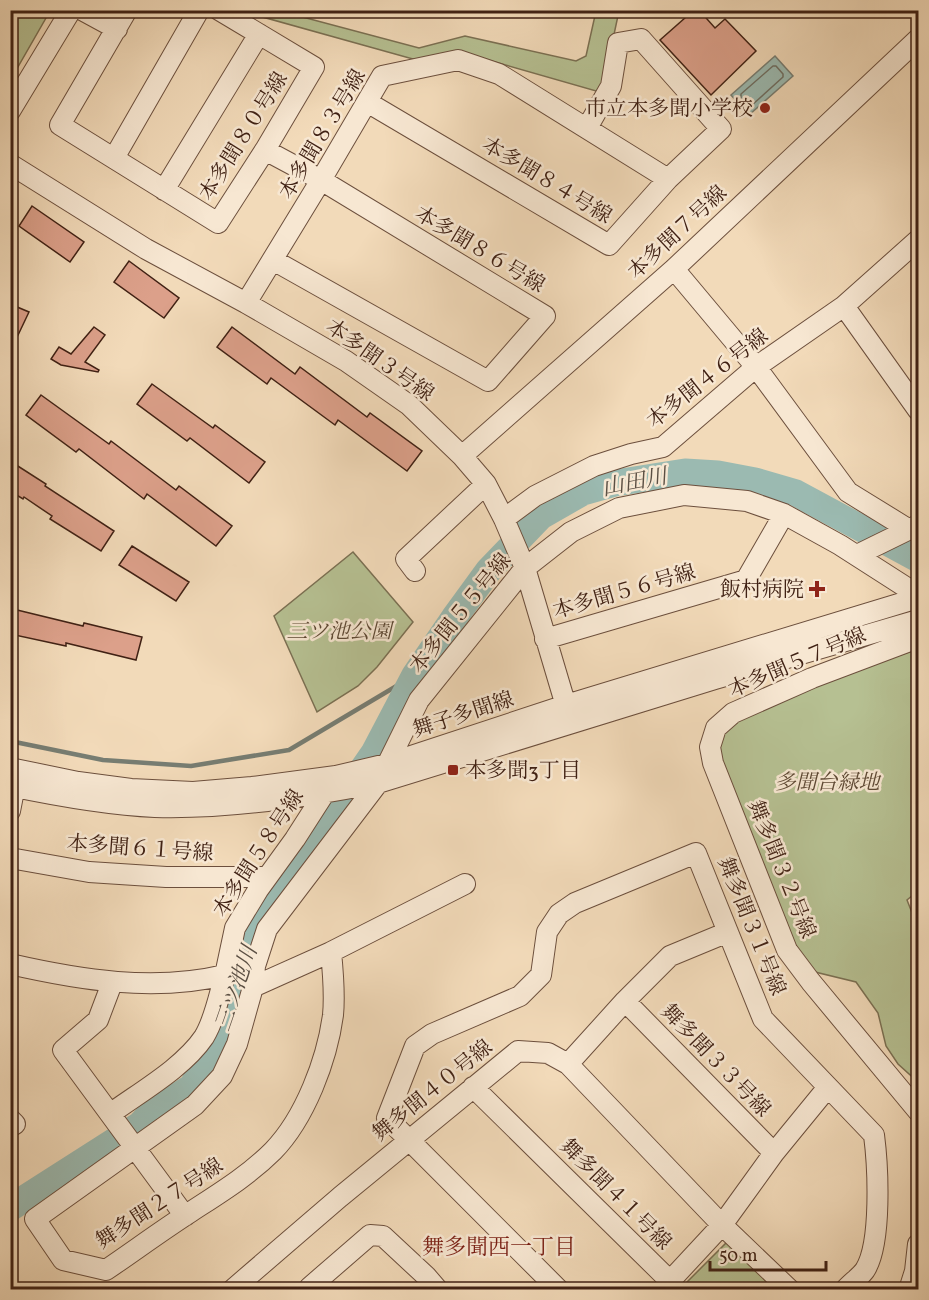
<svg xmlns="http://www.w3.org/2000/svg" width="929" height="1300" viewBox="0 0 929 1300" font-family="Vollkorn,'Noto Serif JP',serif">
  <style>
    .green { fill: #b6c092; stroke: #7b7053; stroke-width: 1.5 }
    .water { fill: #9bbab1; stroke: #777d72; stroke-width: 1.5 }
    .lines { fill: none; stroke-linecap: round; stroke-linejoin: round }
    .shore { stroke: #6e6e62; stroke-width: 1.5 }
    .stream { stroke: #777d72; stroke-width: 4.5 }
    .river { stroke: #9bbab1; stroke-width: 27 }
    .building { fill: #dca08a; stroke: #402114; stroke-width: 1.5 }
    .minor-casing { stroke: #6c4f3d; stroke-width: 22 }
    .minor { stroke: #f7e7d2; stroke-width: 20 }
    .poi-dot { fill: #8f2418; stroke: #f7e7d2; stroke-width: 2 }
    .labels { text-anchor: middle; stroke-width: 5; stroke-linejoin: round; paint-order: stroke }
    .poi-label { font-size: 21px; fill: #402114; stroke: #f7e7d2; text-anchor: end }
    .street-label { font-size: 21px; fill: #402114; stroke: #f7e7d2 }
    .park-label { font-size: 21px; font-style: italic; fill: #5e4934; stroke: #f7e7d2 }
    .water-label { font-size: 22px; font-style: italic; fill: #5b4f43; stroke: #f7e7d2 }
    .neighbourhood-label { font-size: 22px; fill: #7a1f14; stroke: #f7e7d2 }
  </style>
  <rect width="100%" height="100%" fill="#f2dab9"/>
  <filter id="stains"><feTurbulence type="fractalNoise" baseFrequency=".00333" numOctaves="4"/><feColorMatrix values="0 0 0 0 .2 0 0 0 0 .09 0 0 0 0 .02 0 0 0 .5 -.17"/></filter>
  <radialGradient id="worn" r=".72"><stop offset=".6" stop-color="#630" stop-opacity="0"/><stop offset="1" stop-color="#630" stop-opacity=".3"/></radialGradient>
  <path class="green" d="M11,10L50,11L11,79L10,11Z
    M241,11H280L419,48L465,36L576,61L586,56L596,11H619L603,86L596,91L464,53L420,61Z
    M353,552L413,622L377,667L358,686L317,712L274,616Z
    M918,649V891L907,900L918,928V1082L898,1064L886,1046L878,1013L856,982L811,971L792,939L718,763V743L726,727L812,684Z
    M735,1242L777,1285L772,1290H679L726,1243Z"/>
  <path class="water" d="M775,56L793,76L749,115L731,95Z"/>
  <g class="lines">
    <path class="shore" d="M773,66H776L783,74V77L752,105H748L741,98V94Z"/>
    <path class="stream" d="M10,741L103,760L191,766L289,750L415,675"/>
    <path class="river" d="M10,1208L140,1125L152,1112L192,1087L227,1021L244,952L286,880L374,753L415,675L454,618L489,570L541,516L583,492L615,483L685,472L718,474L755,481L796,493L918,559"/>
  </g>
  <path class="building" d="M694,10H699L715,28L725,19L756,51L711,95L660,40Z
    M32,206L84,242L70,262L19,226Z
    M129,261L179,298L164,318L114,282Z
    M10,304L29,312L10,352Z
    M94,327L105,335L85,362L99,370L98,372L61,365L51,359L59,347L71,354Z
    M232,327L295,374L300,367L367,417L370,413L422,451L407,471L338,420L335,425L271,378L267,384L217,347Z
    M152,384L213,428L215,425L265,462L249,483L190,438L187,441L137,404Z
    M41,395L109,444L111,441L176,490L179,486L232,526L216,546L147,494L144,499L79,449L76,452L26,415Z
    M10,461L46,484L45,486L114,531L101,551L50,519L52,516L24,497L23,499L10,491Z
    M132,546L189,582L176,601L119,565Z
    M13,609L83,626L84,623L142,637L136,660L66,643V646L10,634V613L12,614Z"/>
  <g class="lines">
    <g class="minor-casing">
      <path id="minor" d="M82,10L117,29
        M127,10L60,125L218,223L265,150L314,67L219,10
        M367,102L609,245L668,179L721,129L641,39L618,43L611,86L587,128
        M10,111L71,10
        M265,150L321,180L545,316L488,381L273,260
        M114,158L199,10
        M10,164L146,249L246,303L346,361L409,405L462,456L486,484L504,519L525,568L569,716
        M164,190L259,34
        M674,269L756,367L848,492L908,529
        M246,303L321,180L382,76L458,60L499,74L668,179
        M844,306L918,410
        M462,456L674,269L918,39
        M504,519L535,496L594,466L631,454L663,447L756,367L844,306L918,240
        M857,555L916,526
        M415,571L406,559L486,484
        M918,638L812,678L733,713L716,728L710,747L713,763L787,950L811,982L918,1111
        M545,639L746,580L784,514
        M10,768L78,782L131,789L193,792L252,787L336,776L387,764L566,705L918,598
        M10,786C58,796 107,805 155,807C230,809 305,797 378,783L715,679L918,620
        M10,811L17,775
        M10,858L89,872L166,877H267
        M331,952L253,987L237,1044L222,1076L195,1105L35,1219L63,1260L106,1270C134,1251 161,1231 189,1213C218,1194 248,1176 273,1151C305,1118 327,1060 333,1015C335,995 333,972 331,952L465,884
        M10,964C80,980 154,992 225,975L235,928L258,890L295,839L329,786
        M112,983L98,1020L63,1050L185,1216
        M253,987L255,966L267,929L378,783L419,700L525,568L571,532L619,508L684,495L747,501L784,514L840,545L918,595
        M625,1001L774,1153
        M568,1064L625,1001L670,956L728,932
        M473,1087L670,1281L722,1225L774,1153L828,1087
        M110,1114C140,1092 183,1068 204,1037C215,1019 219,995 225,975L255,966
        M10,1119L15,1124L10,1127
        M232,1290L340,1197L518,1051L548,1053L568,1064L722,1225L790,1290
        M311,1290L310,1287L370,1235L383,1236L426,1276L438,1290
        M559,1290L387,1118L415,1046L432,1034L520,996L541,975L547,932L559,914L575,903L696,853L763,1019L874,1135C878,1166 882,1243 865,1270C860,1277 851,1283 845,1290
        M909,1290L915,1271L918,1244"/>
    </g>
    <use href="#minor" class="minor"/>
  </g>
  <g class="poi-dot">
    <circle cx="765" cy="108" r="6"/>
    <path d="M814 580h6v6h6v6h-6v6h-6v-6h-6v-6h6z"/>
    <rect x="447" y="764" width="12" height="12" rx="3"/>
  </g>
  <g class="labels">
    <g class="poi-label">
      <text x="753" y="115">市立本多聞小学校</text>
      <text x="804" y="596">飯村病院</text>
      <text x="465" y="777" text-anchor="start">本多聞3丁目</text>
    </g>
    <g class="street-label">
      <text transform="translate(322 134) rotate(-59)" y="7">本多聞８３号線</text>
      <text transform="translate(243 136) rotate(-58)" y="7">本多聞８０号線</text>
      <text transform="translate(547 180) rotate(31)" y="7">本多聞８４号線</text>
      <text transform="translate(677 232) rotate(-43)" y="7">本多聞７号線</text>
      <text transform="translate(480 249) rotate(31)" y="7">本多聞８６号線</text>
      <text transform="translate(380 360) rotate(35)" y="7">本多聞３号線</text>
      <text transform="translate(707 378) rotate(-38)" y="7">本多聞４６号線</text>
      <text transform="translate(624 591) rotate(-16)" y="7">本多聞５６号線</text>
      <text transform="translate(460 613) rotate(-51)" y="7">本多聞５５号線</text>
      <text transform="translate(797 662) rotate(-23)" y="7">本多聞５７号線</text>
      <text transform="translate(463 714) rotate(-18)" y="7">舞子多聞線</text>
      <text transform="translate(140 848) rotate(4)" y="7">本多聞６１号線</text>
      <text transform="translate(258 853) rotate(-57)" y="7">本多聞５８号線</text>
      <text transform="translate(782 869) rotate(68)" y="7">舞多聞３２号線</text>
      <text transform="translate(752 926) rotate(68)" y="7">舞多聞３１号線</text>
      <text transform="translate(716 1060) rotate(46)" y="7">舞多聞３３号線</text>
      <text transform="translate(432 1090) rotate(-39)" y="7">舞多聞４０号線</text>
      <text transform="translate(616 1194) rotate(45)" y="7">舞多聞４１号線</text>
      <text transform="translate(159 1203) rotate(-33)" y="7">舞多聞２７号線</text>
    </g>
    <g class="park-label">
      <text x="339" y="638">三ツ池公園</text>
      <text x="827" y="789">多聞台緑地</text>
    </g>
    <g class="water-label">
      <text transform="translate(634 481) rotate(-11)" y="8">山田川</text>
      <text transform="translate(235 988) rotate(-71)" y="8">三ツ池川</text>
    </g>
    <g class="neighbourhood-label">
      <text x="499" y="1254">舞多聞西一丁目</text>
    </g>
  </g>
  <rect width="929" height="1300" fill="none" stroke="#f2dab9" stroke-width="36"/>
  <rect x="12" y="12" width="905" height="1276" fill="none" stroke="#402114" stroke-width="3"/>
  <rect x="18" y="18" width="893" height="1264" fill="none" stroke="#402114" stroke-width="1.5"/>
  <path d="M710 1261v9h116v-9" fill="none" stroke="#402114" stroke-width="3"/>
  <text x="719" y="1261" font-size="18" fill="#402114" stroke="#f7e7d2" stroke-width="4.5" paint-order="stroke">50 m</text>
  <rect width="100%" height="100%" filter="url(#stains)"/>
  <rect width="100%" height="100%" fill="url(#worn)"/>
</svg>
